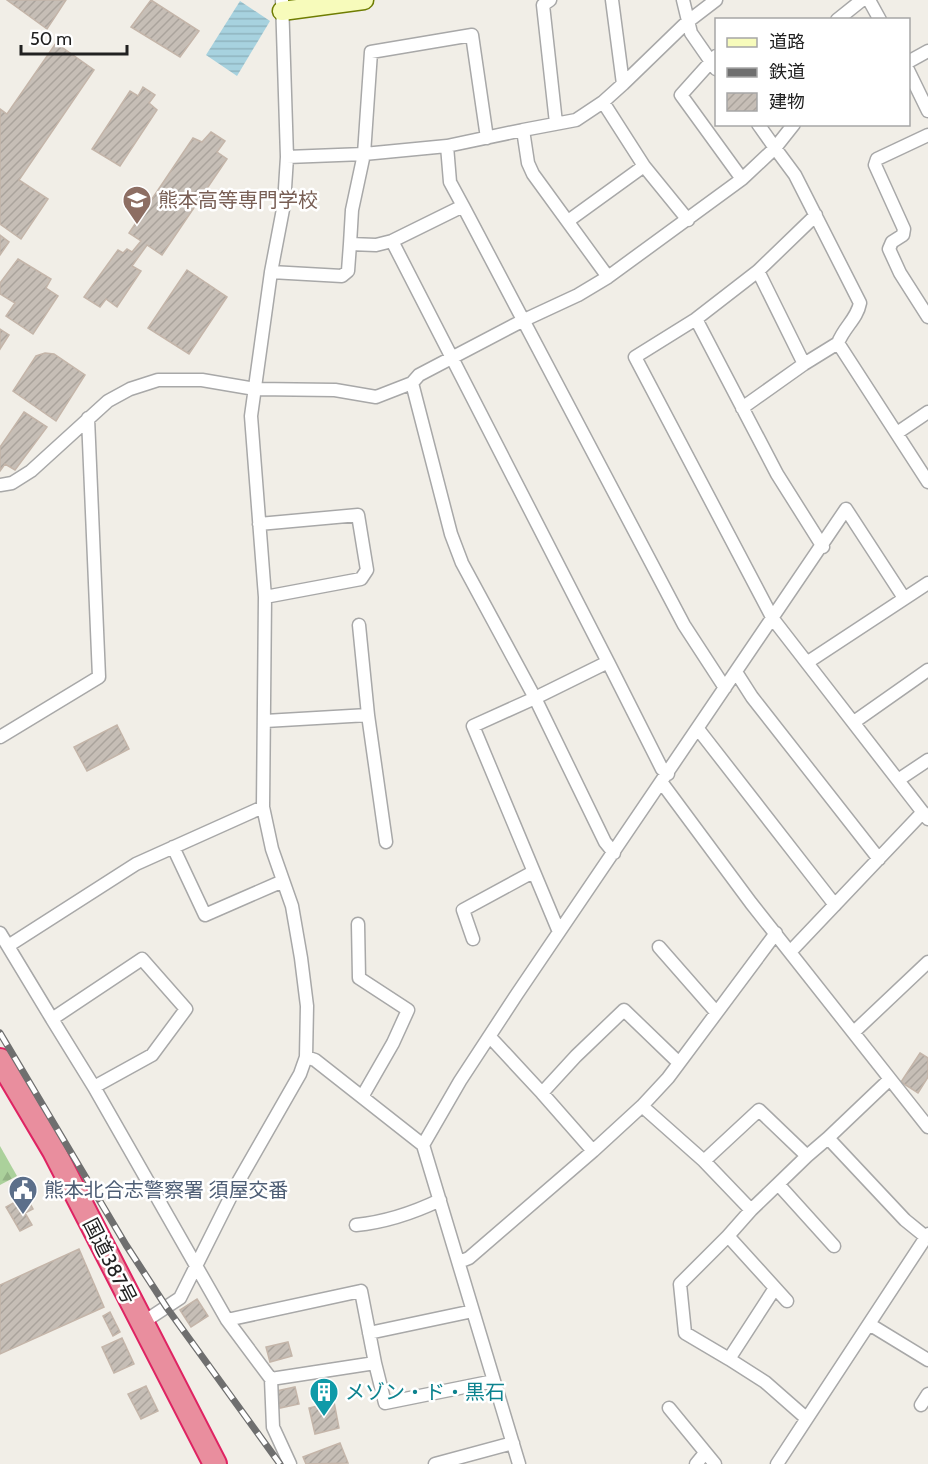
<svg xmlns="http://www.w3.org/2000/svg" width="928" height="1464" viewBox="0 0 928 1464" font-family="Cabin,'Noto Sans JP',sans-serif">
  <style>
    .forest { fill: url(#forest-firs) }
    .water { fill: url(#water-rules) }
    .building { fill: url(#building-hatch); stroke: #c4b5a9; stroke-width: 1.5 }
    .lines { fill: none; stroke-linecap: round; stroke-linejoin: round }
    .street-casing { stroke: #a8a8a8; stroke-width: 15 }
    .secondary-casing { stroke: #6f7d02; stroke-width: 21 }
    .highway-casing { stroke: #df2463; stroke-width: 26 }
    .street { stroke: #fff; stroke-width: 12 }
    .secondary { stroke: #f7fbbb; stroke-width: 18 }
    .highway { stroke: #e98e9e; stroke-width: 22 }
    .rail-casing { stroke: #6f6f6f; stroke-width: 7 }
    .rail { stroke: #fff; stroke-width: 4.5; stroke-dasharray: 14; stroke-linecap: butt }
    .labels { text-anchor: middle; stroke-width: 5; stroke-linejoin: round; paint-order: stroke }
    .education-label { font-size: 20px; fill: #785e54; stroke: #fff; text-anchor: start }
    .service-label { font-size: 20px; fill: #4e5e75; stroke: #fff; text-anchor: start }
    .street-label { font-size: 20px; fill: #212121; stroke: #fff }
    .culture-label { font-size: 20px; fill: #0d838f; stroke: #fff; text-anchor: start }
  </style>
  <defs>
    <pattern id="forest-firs" width="22" height="20" patternUnits="userSpaceOnUse" patternTransform="scale(1.5)"><rect width="22" height="20" fill="#abd19b"/><path d="M5 1l3.5 6h-7zM16 11l3.5 6h-7z" fill="#93b385"/></pattern>
    <pattern id="water-rules" width="6" height="5" patternUnits="userSpaceOnUse" patternTransform="scale(1.5)"><rect width="6" height="5" fill="#a7d2df"/><path d="M0 2.5h6" fill="none" stroke="#8fb4bf"/></pattern>
    <pattern id="building-hatch" width="6" height="6" patternUnits="userSpaceOnUse" patternTransform="scale(1.5)"><rect width="6" height="6" fill="#c6beb6"/><path d="M-1 1l2-2M0 6l6-6M5 7l2-2" fill="none" stroke="#aaa39c"/></pattern>
  </defs>
  <rect width="100%" height="100%" fill="#f1eee7"/>
  <path class="forest" d="M0,1146L17,1176L0,1185Z"/>
  <path class="water" d="M240,1L270,21L237,76L206,55Z"/>
  <path class="building" d="M7,0H66L47,29Z
    M151,0L199,31L180,57L131,27Z
    M56,43L94,70L19,180L48,199L21,239L0,224V109L7,114Z
    M143,87L155,95L149,103L157,110L120,166L92,149L130,91L138,96Z
    M211,132L225,141L217,152L227,159L162,255L147,245L132,266L141,271L117,307L106,299L100,307L84,297L118,250L123,253L127,249L132,252L141,241L129,233L193,138L202,142Z
    M0,235L9,242L0,255Z
    M18,259L51,279L46,288L58,296L33,334L6,316L15,303L0,294V283Z
    M187,270L227,297L189,354L148,328Z
    M0,329L9,335L0,349Z
    M45,353L54,354L85,375L56,421L13,391L36,356Z
    M24,412L47,427L15,470L5,464L0,471V447Z
    M117,725L129,749L87,771L74,747Z
    M920,1053L928,1058V1077L918,1093L901,1082Z
    M26,1196L33,1209L25,1213L32,1225L20,1231L6,1207Z
    M79,1249L104,1307L0,1354V1285Z
    M197,1299L208,1316L191,1327L180,1310Z
    M110,1312L120,1332L113,1336L103,1316Z
    M122,1338L134,1364L114,1373L102,1347Z
    M288,1342L292,1356L270,1362L266,1347Z
    M146,1386L158,1411L141,1419L128,1394Z
    M295,1387L299,1404L280,1408L276,1391Z
    M334,1402L339,1428L315,1434L309,1408Z
    M340,1443L348,1463L306,1464L303,1457Z"/>
  <g class="lines">
    <g class="street-casing">
      <path id="street" d="M550,0L543,5L556,123
        M683,0L691,33L716,69
        M869,0L880,20
        M837,20L862,0
        M716,56L681,95L742,179
        M908,62L928,51
        M908,70L928,111
        M623,84L686,23L716,0
        M603,102L623,84L612,0
        M758,124L775,148L794,124
        M523,130L576,120L603,102L644,166
        M928,135L877,159L875,165L904,229L903,235L892,242L889,249L900,273L928,317
        M447,146L523,130L528,163L533,174L608,277
        M287,157L364,154L352,210L350,244
        M463,206L450,182L447,146L364,154L371,52L472,35L487,138
        M816,215L758,271L696,319L777,474L823,547
        M568,221L644,166L688,220
        M392,241L608,662L535,698L605,842L614,853
        M758,271L804,364L838,343
        M271,272L342,276L348,271L350,244L376,245L392,241L463,206L684,625L725,688
        M696,319L635,357L773,619L928,819
        M742,408L804,364
        M897,433L928,412
        M0,485L12,483L31,471L108,401L130,389L158,380H202L255,389L335,390L376,397L412,383
        M259,524L358,515L367,570L361,579L265,597
        M359,625L368,715
        M608,662L662,769L668,774
        M808,662L928,583
        M736,672L752,697L879,859
        M265,721L368,715L386,842
        M854,722L928,670
        M698,729L835,905
        M0,737L99,677L88,418
        M898,780L928,760
        M662,783L751,903L928,1127
        M173,847L205,915L283,881
        M358,924L359,978L408,1010L393,1043L362,1097
        M559,932L473,726L535,698L462,563L451,534L412,383L419,375L522,321L578,295L608,277L742,179L775,148L795,175L860,303C857,319 844,327 838,343L928,482
        M0,933L52,1019L142,959L186,1009L152,1055L94,1087L227,1320L271,1379L375,1363L361,1291L227,1320
        M776,933L668,1078L642,1106L704,1161L759,1110L807,1156L828,1138
        M473,939L463,910L533,872
        M8,946L136,864L263,807
        M659,947L716,1012
        M791,951L923,812
        M52,1019L94,1087
        M855,1031L928,962
        M490,1037L542,1093L576,1056L624,1010L679,1063
        M306,1057L315,1060L423,1145
        M890,1079L828,1138L905,1220L926,1237
        M542,1093L593,1151L642,1106
        M807,1156L778,1184L834,1246
        M704,1161L751,1210L778,1184
        M751,1210L728,1236L787,1301
        M356,1225C386,1222 413,1213 440,1200
        M728,1236L680,1284L685,1333L729,1359L775,1288
        M459,1262L469,1258L593,1151
        M142,1323L180,1298L237,1184L300,1074L306,1057L307,1006L301,958L292,906L272,849L263,807L265,597L251,416L271,272L284,204L287,157L282,0
        M869,1324L928,1360
        M369,1333L473,1311
        M729,1359L765,1382L806,1418
        M375,1363L385,1403L494,1381
        M271,1379L273,1427L290,1464
        M921,1405L928,1394
        M669,1408L715,1464
        M435,1464L513,1443
        M519,1464L423,1145L460,1081L517,994L846,509L904,598
        M696,1464L705,1453
        M777,1464L928,1234"/>
    </g>
    <g class="secondary-casing">
      <path id="secondary" d="M282,11L364,0"/>
    </g>
    <g class="highway-casing">
      <path id="highway" d="M0,1060L54,1151L215,1464"/>
    </g>
    <use href="#street" class="street"/>
    <use href="#secondary" class="secondary"/>
    <use href="#highway" class="highway"/>
    <g class="rail-casing">
      <path id="rail" d="M0,1033L126,1245L167,1308L280,1464"/>
    </g>
    <use href="#rail" class="rail"/>
  </g>
  <defs>
    <g id="university-pin" transform="scale(1.5)"><path d="M0 17L-7.5 6A9.5 9.5 0 1 1 7.5 6Z" fill="#8d6e63" stroke="#fff"/><path d="M0-5L7-2L0 1L-7-2ZM-4 1L0 2.5L4 1V4Q0 6-4 4Z" fill="#fff"/></g>
    <g id="civic-pin" transform="scale(1.5)"><path d="M0 17L-7.5 6A9.5 9.5 0 1 1 7.5 6Z" fill="#5c6f8a" stroke="#fff"/><path d="M-.6-6.5H3V-4.5H.6V-3L4-1V1h2V6H-6V1h2V-1L-.6-3ZM-1.2 2.5V6h2.4V2.5Z" fill="#fff"/></g>
    <g id="building-pin" transform="scale(1.5)"><path d="M0 17L-7.5 6A9.5 9.5 0 1 1 7.5 6Z" fill="#0f9aa8" stroke="#fff"/><path d="M-4-6H4V6H1V3H-1V6H-4ZM-2.5-4.3h1.7v1.8h-1.7ZM.8-4.3h1.7v1.8H.8ZM-2.5-1h1.7V.8h-1.7ZM.8-1h1.7V.8H.8Z" fill="#fff"/></g>
  </defs>
  <g fill-rule="evenodd">
    <use href="#university-pin" x="137" y="200"/>
    <use href="#civic-pin" x="23" y="1190"/>
    <use href="#building-pin" x="324" y="1392"/>
  </g>
  <g class="labels">
    <g class="education-label">
      <text x="158" y="207">熊本高等専門学校</text>
    </g>
    <g class="service-label">
      <text x="44" y="1197">熊本北合志警察署 須屋交番</text>
    </g>
    <g class="street-label">
      <text transform="translate(110 1261) rotate(63)" y="7">国道387号</text>
    </g>
    <g class="culture-label">
      <text x="345" y="1399">メゾン・ド・黒石</text>
    </g>
  </g>
  <rect x="715" y="18" width="195" height="108" fill="#ffffff" stroke="#a6a6a6" stroke-width="1.5"/>
  <rect x="727" y="38" width="30" height="9" fill="#f7fbbb" stroke="#a6a6a6" stroke-width="1.5"/>
  <text x="769" y="48" font-size="18" fill="#212121">道路</text>
  <rect x="727" y="68" width="30" height="9" fill="#6f6f6f" stroke="#a6a6a6" stroke-width="1.5"/>
  <text x="769" y="78" font-size="18" fill="#212121">鉄道</text>
  <rect x="727" y="93" width="30" height="18" fill="url(#building-hatch)" stroke="#a6a6a6" stroke-width="1.5"/>
  <text x="769" y="108" font-size="18" fill="#212121">建物</text>
  <path d="M21 45v9h106v-9" fill="none" stroke="#212121" stroke-width="3"/>
  <text x="30" y="45" font-size="18" fill="#212121" stroke="#ffffff" stroke-width="4.5" paint-order="stroke">50 m</text>
</svg>
